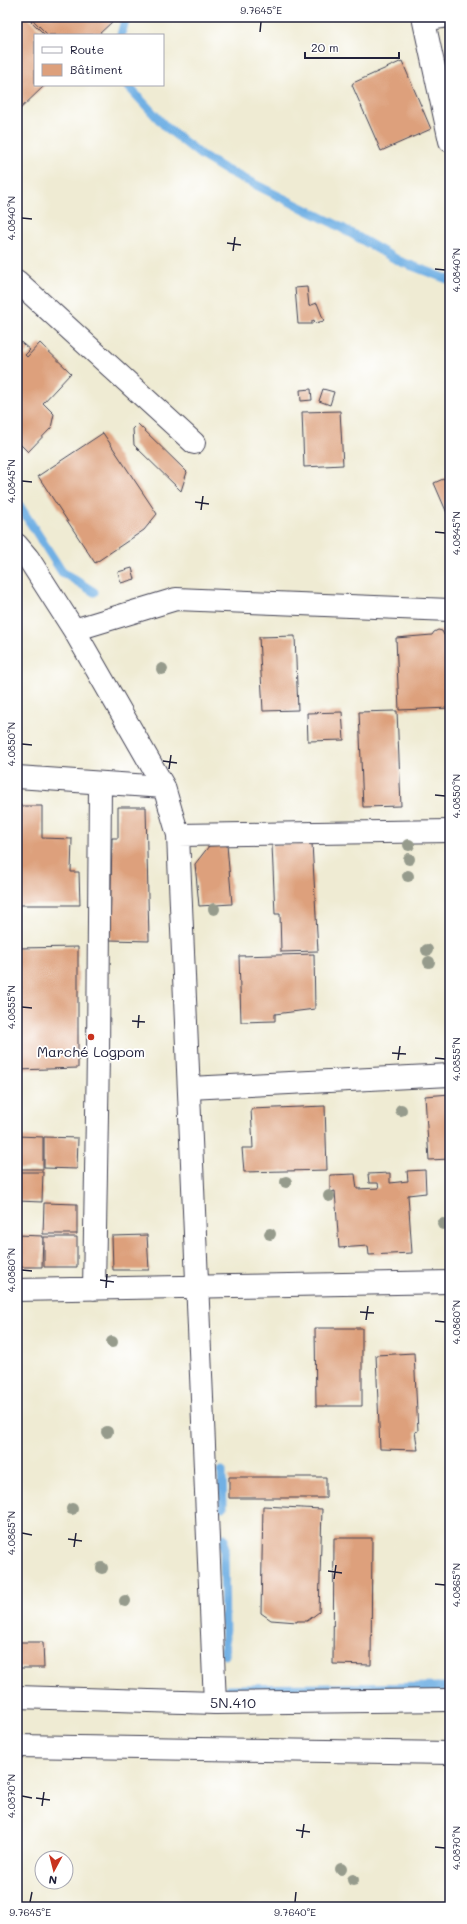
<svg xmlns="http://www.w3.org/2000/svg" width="467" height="1924" viewBox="0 0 467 1924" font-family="Mali,sans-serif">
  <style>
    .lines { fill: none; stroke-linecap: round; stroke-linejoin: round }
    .stream { stroke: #71b0e4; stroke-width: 9 }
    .building { fill: #dda07c }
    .street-casing { stroke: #414052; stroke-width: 24 }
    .secondary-casing { stroke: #414052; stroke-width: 24 }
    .street { stroke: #fff; stroke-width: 22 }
    .secondary { stroke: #fff; stroke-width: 22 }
    .tree { fill: #969b8c }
    .ticks { fill: none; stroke: #22223b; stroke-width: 1.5 }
    .poi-dot { fill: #c8321e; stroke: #fff; stroke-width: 1.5 }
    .labels { text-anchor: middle; stroke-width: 3.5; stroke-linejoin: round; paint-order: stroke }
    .poi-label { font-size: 14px; fill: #22223b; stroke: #fff }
    .street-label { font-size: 14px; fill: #22223b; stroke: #fff }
    .neatline { fill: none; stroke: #22223b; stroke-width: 1.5 }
    .ticks-label { font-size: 10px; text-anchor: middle; fill: #22223b }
  </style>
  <rect width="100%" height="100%" fill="#fff"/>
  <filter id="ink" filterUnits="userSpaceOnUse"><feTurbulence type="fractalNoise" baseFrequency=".025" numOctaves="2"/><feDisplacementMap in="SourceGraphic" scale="8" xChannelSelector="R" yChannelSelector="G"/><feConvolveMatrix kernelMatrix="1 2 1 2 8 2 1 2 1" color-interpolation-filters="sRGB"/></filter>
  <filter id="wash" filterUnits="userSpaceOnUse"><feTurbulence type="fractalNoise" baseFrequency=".012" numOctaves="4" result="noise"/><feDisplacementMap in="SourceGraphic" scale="16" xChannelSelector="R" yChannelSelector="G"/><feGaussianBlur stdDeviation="0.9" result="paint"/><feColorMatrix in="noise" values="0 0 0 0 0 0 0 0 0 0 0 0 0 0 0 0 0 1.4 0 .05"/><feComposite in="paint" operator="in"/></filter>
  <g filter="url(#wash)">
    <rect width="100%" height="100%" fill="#efebd3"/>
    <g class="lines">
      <path class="stream" d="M121,35L126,17
        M127,85L166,127L201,155L224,169L335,224L399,261L450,280
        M17,502L62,572L94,592
        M222,1471L223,1507
        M224,1538L225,1655
        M229,1689L450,1687"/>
    </g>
    <g id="blocks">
      <path class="building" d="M17,17H27L45,35H35V85H45L17,112Z
        M30,17H115L113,21L98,35H48Z
        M402,61L431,129L381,151L352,85L353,83Z
        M307,287L309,306L317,303L324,321L315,323L314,320L312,321V324H298L295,288Z
        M17,339L30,350L25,355L27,357L40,343L71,373L43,403L54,414L51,428L28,452L17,441Z
        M311,389L312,400L301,401L300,390Z
        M323,389L334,392L330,405L319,401Z
        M340,411L343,465L304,467L302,412Z
        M138,424L187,472L181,491L134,445L133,429Z
        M103,433L157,514L144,530L95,563L38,476Z
        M450,476V520L434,483Z
        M132,568L135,579L121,583L118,572Z
        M438,630L442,631L444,635H450V708L399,710L396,638L432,635L434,632Z
        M295,636L298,710L263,711L259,637Z
        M394,711H397L401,806L363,807L359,712Z
        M342,712L344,740L308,741L307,713Z
        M17,806H42V838L72,839L71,872H79L80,905H17Z
        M118,807H146L149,941L110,940L112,838H118Z
        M312,843L318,951L281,952L280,914H275L272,845Z
        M227,845L232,904L199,906L195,864L209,846Z
        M78,947V1068L17,1070V948Z
        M314,954L315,1009L275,1014V1021L241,1022L239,956Z
        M450,1094V1159L429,1160L425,1096Z
        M325,1106L327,1170L244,1172L242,1148H253L251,1109Z
        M17,1136L43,1137V1169H17Z
        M44,1137L78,1138L77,1169L44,1168Z
        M425,1170L426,1193L408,1195L412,1253L369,1255L368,1246L339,1248L335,1191L330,1192V1175L355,1174L357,1189L379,1188L378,1183H369L368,1174L390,1173V1183L408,1181L407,1171Z
        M17,1172H43L42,1202L17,1201Z
        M44,1203L77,1204V1234H43Z
        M17,1235L43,1236L42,1267H17Z
        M147,1235L149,1270H113L112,1236Z
        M44,1237H77V1267H44Z
        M315,1328H362V1406H316Z
        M414,1353L418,1431L415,1432L418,1450L380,1449L376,1355Z
        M229,1477H326V1498H229Z
        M263,1506L322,1509L319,1612L307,1621H297V1622L271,1620L261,1613Z
        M334,1538H372L371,1665L333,1664Z
        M17,1642H43L44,1668H17Z"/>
    </g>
  </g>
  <g filter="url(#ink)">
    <use href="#blocks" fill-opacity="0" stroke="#414052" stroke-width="1"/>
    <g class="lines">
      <g class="street-casing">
        <path id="street" d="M423,17L450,141
          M424,20L443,17
          M17,281L194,443
          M17,545L28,558L74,630L164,787L178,835L215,1703
          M74,630L176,599L450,610
          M17,777L164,787
          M178,835L450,831
          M189,1088L450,1075
          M94,1289L98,1055L100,784
          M17,1290L450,1282"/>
      </g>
      <g class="secondary-casing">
        <path id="secondary" d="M17,1697L215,1703L450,1700
          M17,1746L450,1753"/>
      </g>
      <use href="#street" class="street"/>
      <use href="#secondary" class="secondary"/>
    </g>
    <g class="tree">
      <circle cx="162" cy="669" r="6"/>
      <circle cx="409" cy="845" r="6"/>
      <circle cx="409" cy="859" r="6"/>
      <circle cx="408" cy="876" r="6"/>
      <circle cx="214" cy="909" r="6"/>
      <circle cx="427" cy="950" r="6"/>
      <circle cx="429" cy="962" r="6"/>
      <circle cx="401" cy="1110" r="6"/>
      <circle cx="286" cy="1182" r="6"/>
      <circle cx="329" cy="1196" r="6"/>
      <circle cx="443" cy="1224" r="6"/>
      <circle cx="270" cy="1234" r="6"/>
      <circle cx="112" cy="1342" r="6"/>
      <circle cx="107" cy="1432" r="6"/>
      <circle cx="72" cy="1509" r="6"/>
      <circle cx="102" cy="1568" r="6"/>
      <circle cx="125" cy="1601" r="6"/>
      <circle cx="341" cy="1869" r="6"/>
      <circle cx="353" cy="1880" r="6"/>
    </g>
  </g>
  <path class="ticks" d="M260,32L261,22M22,218L32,219M227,243L241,245M233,251L235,237M435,269L445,270M22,481L32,482M195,502L209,504M201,510L203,496M435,532L445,533M22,744L32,745M163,761L177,763M169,769L171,755M435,795L445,796M22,1007L32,1008M132,1021L145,1022M138,1028L139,1015M392,1053L406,1054M435,1058L445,1059M398,1060L400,1046M22,1270L32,1271M100,1280L114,1282M106,1288L107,1274M360,1312L374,1313M366,1320L368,1306M435,1321L445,1322M22,1533L32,1535M68,1539L82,1541M74,1547L76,1533M328,1571L342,1573M334,1579L336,1565M435,1584L445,1585M22,1796L32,1798M36,1798L50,1800M42,1806L44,1792M296,1830L310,1832M302,1838L304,1824M435,1847L445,1848M30,1902L32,1892M295,1902L296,1892"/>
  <circle class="poi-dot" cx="91" cy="1037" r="4"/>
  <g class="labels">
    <g class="poi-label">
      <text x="91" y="1057">Marché Logpom</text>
    </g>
    <g class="street-label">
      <text x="233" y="1708">5N.410</text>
    </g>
  </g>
  <rect width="467" height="1924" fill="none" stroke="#fff" stroke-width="44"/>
  <rect x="34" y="34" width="130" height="52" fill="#ffffff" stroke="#a7a7b1"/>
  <rect x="42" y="47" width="20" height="6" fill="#ffffff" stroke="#a7a7b1"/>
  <text x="70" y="54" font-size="12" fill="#22223b">Route</text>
  <rect x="42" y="64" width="20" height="12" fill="#dda07c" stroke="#a7a7b1"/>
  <text x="70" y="74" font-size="12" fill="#22223b">Bâtiment</text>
  <g transform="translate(54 1870) rotate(187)"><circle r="19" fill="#ffffff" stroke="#a7a7b1"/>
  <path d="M0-3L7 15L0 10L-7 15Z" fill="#c8321e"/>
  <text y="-6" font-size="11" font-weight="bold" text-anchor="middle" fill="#22223b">N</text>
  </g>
  <path d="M305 52v6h94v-6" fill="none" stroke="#22223b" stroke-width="2"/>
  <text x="311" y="52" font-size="12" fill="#22223b" stroke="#ffffff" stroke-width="3" paint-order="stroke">20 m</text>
  <rect x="22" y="22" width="423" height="1880" class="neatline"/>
  <g class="ticks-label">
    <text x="261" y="14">9.7645°E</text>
    <text transform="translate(11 218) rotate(-90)" y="4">4.0840°N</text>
    <text transform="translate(456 270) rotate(-90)" y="4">4.0840°N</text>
    <text transform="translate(11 481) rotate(-90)" y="4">4.0845°N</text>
    <text transform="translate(456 533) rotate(-90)" y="4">4.0845°N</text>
    <text transform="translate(11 744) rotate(-90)" y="4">4.0850°N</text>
    <text transform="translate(456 796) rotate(-90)" y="4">4.0850°N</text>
    <text transform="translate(11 1007) rotate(-90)" y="4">4.0855°N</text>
    <text transform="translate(456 1059) rotate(-90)" y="4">4.0855°N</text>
    <text transform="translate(11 1270) rotate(-90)" y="4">4.0860°N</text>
    <text transform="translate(456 1322) rotate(-90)" y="4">4.0860°N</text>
    <text transform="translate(11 1533) rotate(-90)" y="4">4.0865°N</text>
    <text transform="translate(456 1585) rotate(-90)" y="4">4.0865°N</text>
    <text transform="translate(11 1796) rotate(-90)" y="4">4.0870°N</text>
    <text transform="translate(456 1848) rotate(-90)" y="4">4.0870°N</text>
    <text x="30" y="1916">9.7645°E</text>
    <text x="295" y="1916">9.7640°E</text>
  </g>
</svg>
